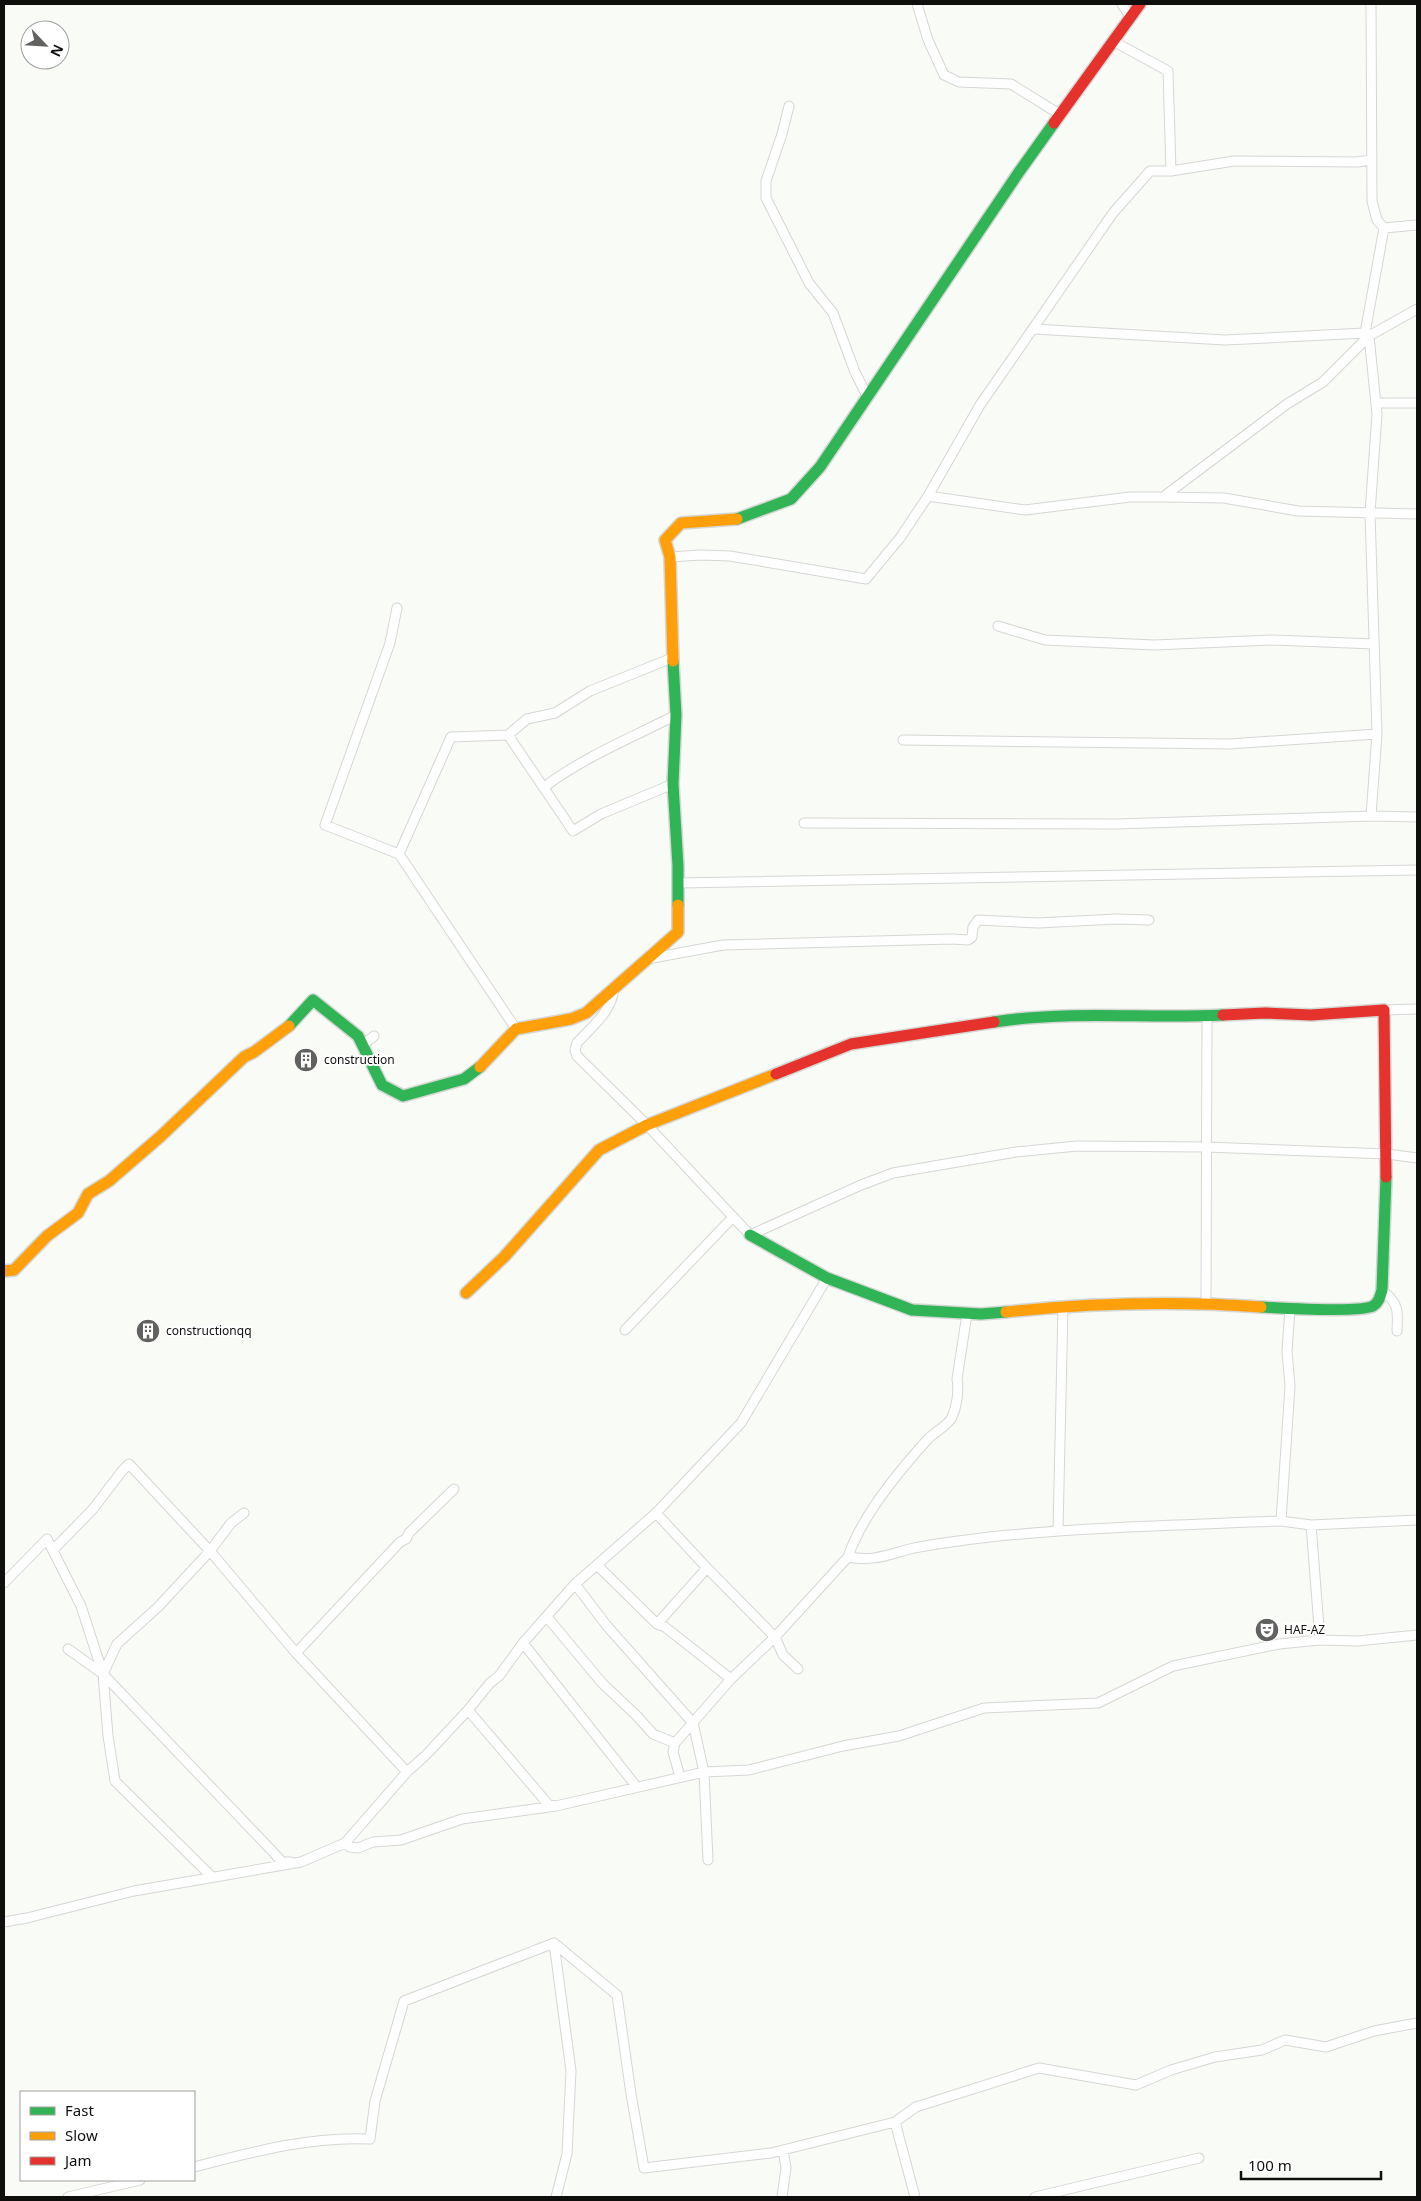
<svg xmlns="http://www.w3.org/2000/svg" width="1421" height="2201" viewBox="0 0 1421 2201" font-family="'Noto Sans',sans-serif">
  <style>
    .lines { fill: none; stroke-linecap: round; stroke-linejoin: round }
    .street-casing { stroke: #d5d7d4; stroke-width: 11 }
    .fast-casing { stroke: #d5d7d4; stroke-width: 14 }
    .slow-casing { stroke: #d5d7d4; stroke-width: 14 }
    .jam-casing { stroke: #d5d7d4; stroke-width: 14 }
    .street { stroke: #fefefe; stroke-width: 9 }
    .fast { stroke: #30b455; stroke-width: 11 }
    .slow { stroke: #ff9f0a; stroke-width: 11 }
    .jam { stroke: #e5322d; stroke-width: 11 }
    .labels { text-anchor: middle; stroke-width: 4; stroke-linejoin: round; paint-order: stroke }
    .poi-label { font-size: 12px; fill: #0f100e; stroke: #fff; text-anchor: start }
  </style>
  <rect width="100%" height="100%" fill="#f9fbf7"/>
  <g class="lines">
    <g class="street-casing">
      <path id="street" d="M917,4L928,40L944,75L959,82L1011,84L1061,115
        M1122,4L1130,17
        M1371,4L1372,201L1377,220L1384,228L1417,225
        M1113,41L1168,71L1171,171
        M789,106L782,134L766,181V198L809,283L833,313L855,372L867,396
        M1034,329L1225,340L1365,333L1369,336L1377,414L1370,513L1377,734L1371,816
        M1365,333L1384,228
        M1376,403H1417
        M928,496L1025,510L1130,497H1163L1224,498L1298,511L1417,514
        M1163,497L1287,404L1323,382L1369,336L1417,309
        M670,557L700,555L730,556L866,579L900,538L928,496L980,405L1113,213L1150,171H1171L1234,161L1357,162L1371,160
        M397,608L390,643L325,825L399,854L516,1029
        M998,626L1045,640L1154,645L1273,640L1374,644
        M672,658L590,691L555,713L527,719L508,735L573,831L601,814L673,784
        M903,740L1229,744L1377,734
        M544,787C584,757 631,738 676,715
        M804,823L1117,824L1371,816L1417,817
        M399,854L451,737L508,735
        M678,883L1417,870
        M647,959L723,945L952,939L968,940L972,937L973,927L978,920L1038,923L1116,919L1149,920
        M614,989C611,1013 592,1026 577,1043L575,1050L577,1056L647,1125L750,1235L861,1185L893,1173L1016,1152L1077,1146L1206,1147L1387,1154L1417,1158
        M1384,1010L1417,1009
        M363,1045L374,1036
        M1382,1290C1399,1304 1398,1310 1397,1331
        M1206,1303L1207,1016
        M625,1330L733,1217
        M656,1513L707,1568L775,1637L783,1655L798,1669
        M1281,1521L1290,1386L1287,1351L1290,1309
        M1311,1525L1320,1640
        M1058,1531L1063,1306
        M53,1550L93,1509L122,1471L129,1464L210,1551L296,1653L407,1772
        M848,1557C875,1562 889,1554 914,1548C939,1543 965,1540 989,1537C1086,1527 1184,1525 1281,1521L1311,1525L1417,1520
        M597,1565L657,1624L665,1627L731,1679
        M4,1583L47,1539L81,1606L103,1674L108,1736L115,1781L211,1876
        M575,1584L607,1626L693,1723L704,1772L708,1860
        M547,1617L602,1683L637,1716L653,1734L675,1743L673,1752L680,1777
        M657,1624L707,1568
        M523,1643L636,1786
        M68,1649L103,1674L274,1853L282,1862H291
        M296,1653L400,1542L406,1539L409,1533L454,1489
        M103,1674L117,1644L158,1607L210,1551L231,1523L244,1513
        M468,1710L548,1804L556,1806
        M675,1743L731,1679L775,1637L848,1557C861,1517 899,1471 927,1440C934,1432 948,1426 952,1417C957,1406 959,1391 957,1379L967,1314
        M345,1843L407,1772L426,1755L468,1710L490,1683L499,1676L523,1643L575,1584L656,1513L741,1423L827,1278
        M4,1922L27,1918L134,1891L301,1862L345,1843L350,1847L358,1848L373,1842L401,1840L462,1819L556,1806L704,1772L749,1770L843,1746L899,1736L984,1708L1098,1703L1173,1666L1279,1644L1320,1640L1357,1641L1417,1635
        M554,1943L617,1995L631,2094L644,2168L771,2153L895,2122L915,2197
        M895,2122L916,2107L1039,2068L1136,2085L1171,2070L1215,2057L1262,2050L1285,2040L1326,2047L1374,2031L1417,2023
        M194,2167C252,2152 310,2136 370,2139L375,2101L404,2001L554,1943L571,2071L567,2154L556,2197
        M68,2197L140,2180
        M782,2197L786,2168L783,2150
        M1035,2197L1199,2158"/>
    </g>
    <g class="fast-casing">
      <path id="fast" d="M737,519L791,499L820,467L1019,172L1054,123
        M673,661L676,715L673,784L678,866V905
        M994,1022C1070,1010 1146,1019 1223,1015
        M289,1026L313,1000L358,1036L382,1085L403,1096L464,1079L480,1067
        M750,1235L827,1278L912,1310L981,1314L1006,1312
        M1261,1307C1280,1308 1360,1313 1373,1306C1379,1302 1380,1297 1382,1290L1386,1177"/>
    </g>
    <g class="slow-casing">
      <path id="slow" d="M673,661L670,557L665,540L681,523L737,519
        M480,1067L516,1029L571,1019L586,1013L678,932V905
        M4,1271L14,1270L47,1236L78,1213L88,1194L109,1181L161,1136L244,1057L254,1052L289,1026
        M466,1293L504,1257L599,1150L647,1125L776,1074
        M1006,1312C1091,1303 1176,1301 1261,1307"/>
    </g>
    <g class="jam-casing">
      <path id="jam" d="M1054,123L1140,4
        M1223,1015L1265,1013L1311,1015L1384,1010L1386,1177
        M776,1074L851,1044L994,1022"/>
    </g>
    <use href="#street" class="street"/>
    <use href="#fast" class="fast"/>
    <use href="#slow" class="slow"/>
    <use href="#jam" class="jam"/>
  </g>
  <defs>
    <g id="building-disc" transform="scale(1.25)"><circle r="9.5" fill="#616260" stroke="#fff"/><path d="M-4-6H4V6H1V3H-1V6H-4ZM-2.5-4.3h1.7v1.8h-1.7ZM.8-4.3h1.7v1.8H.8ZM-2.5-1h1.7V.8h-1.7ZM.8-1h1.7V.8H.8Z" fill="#fff"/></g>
    <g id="theatre-disc" transform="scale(1.25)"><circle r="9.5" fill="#616260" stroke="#fff"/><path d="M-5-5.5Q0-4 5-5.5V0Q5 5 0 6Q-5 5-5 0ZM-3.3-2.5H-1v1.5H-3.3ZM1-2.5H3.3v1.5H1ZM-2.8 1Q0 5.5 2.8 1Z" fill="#fff"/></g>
  </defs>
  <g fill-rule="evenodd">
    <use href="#building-disc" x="306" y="1060"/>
    <use href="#building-disc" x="148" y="1331"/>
    <use href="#theatre-disc" x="1267" y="1630"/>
  </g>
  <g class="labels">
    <g class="poi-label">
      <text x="324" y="1064">construction</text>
      <text x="166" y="1335">constructionqq</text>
      <text x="1284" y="1634">HAF-AZ</text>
    </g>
  </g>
  <rect width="1421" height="2201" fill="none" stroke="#0f100e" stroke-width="10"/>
  <rect x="20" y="2091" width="175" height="90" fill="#ffffff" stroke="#9f9f9f"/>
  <rect x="30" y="2107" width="25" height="8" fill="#30b455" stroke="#9f9f9f"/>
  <text x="65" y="2116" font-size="15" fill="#0f100e">Fast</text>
  <rect x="30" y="2132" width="25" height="8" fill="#ff9f0a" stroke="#9f9f9f"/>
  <text x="65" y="2141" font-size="15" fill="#0f100e">Slow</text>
  <rect x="30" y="2157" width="25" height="8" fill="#e5322d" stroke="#9f9f9f"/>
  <text x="65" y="2166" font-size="15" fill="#0f100e">Jam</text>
  <g transform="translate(45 45) rotate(115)"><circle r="24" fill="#ffffff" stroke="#9f9f9f"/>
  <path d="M0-4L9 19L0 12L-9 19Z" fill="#616260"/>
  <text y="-8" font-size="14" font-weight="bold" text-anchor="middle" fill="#0f100e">N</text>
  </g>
  <path d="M1241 2171v8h140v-8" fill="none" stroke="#0f100e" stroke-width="2.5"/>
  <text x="1248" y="2171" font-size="15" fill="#0f100e" stroke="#ffffff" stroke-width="4" paint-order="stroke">100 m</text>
</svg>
